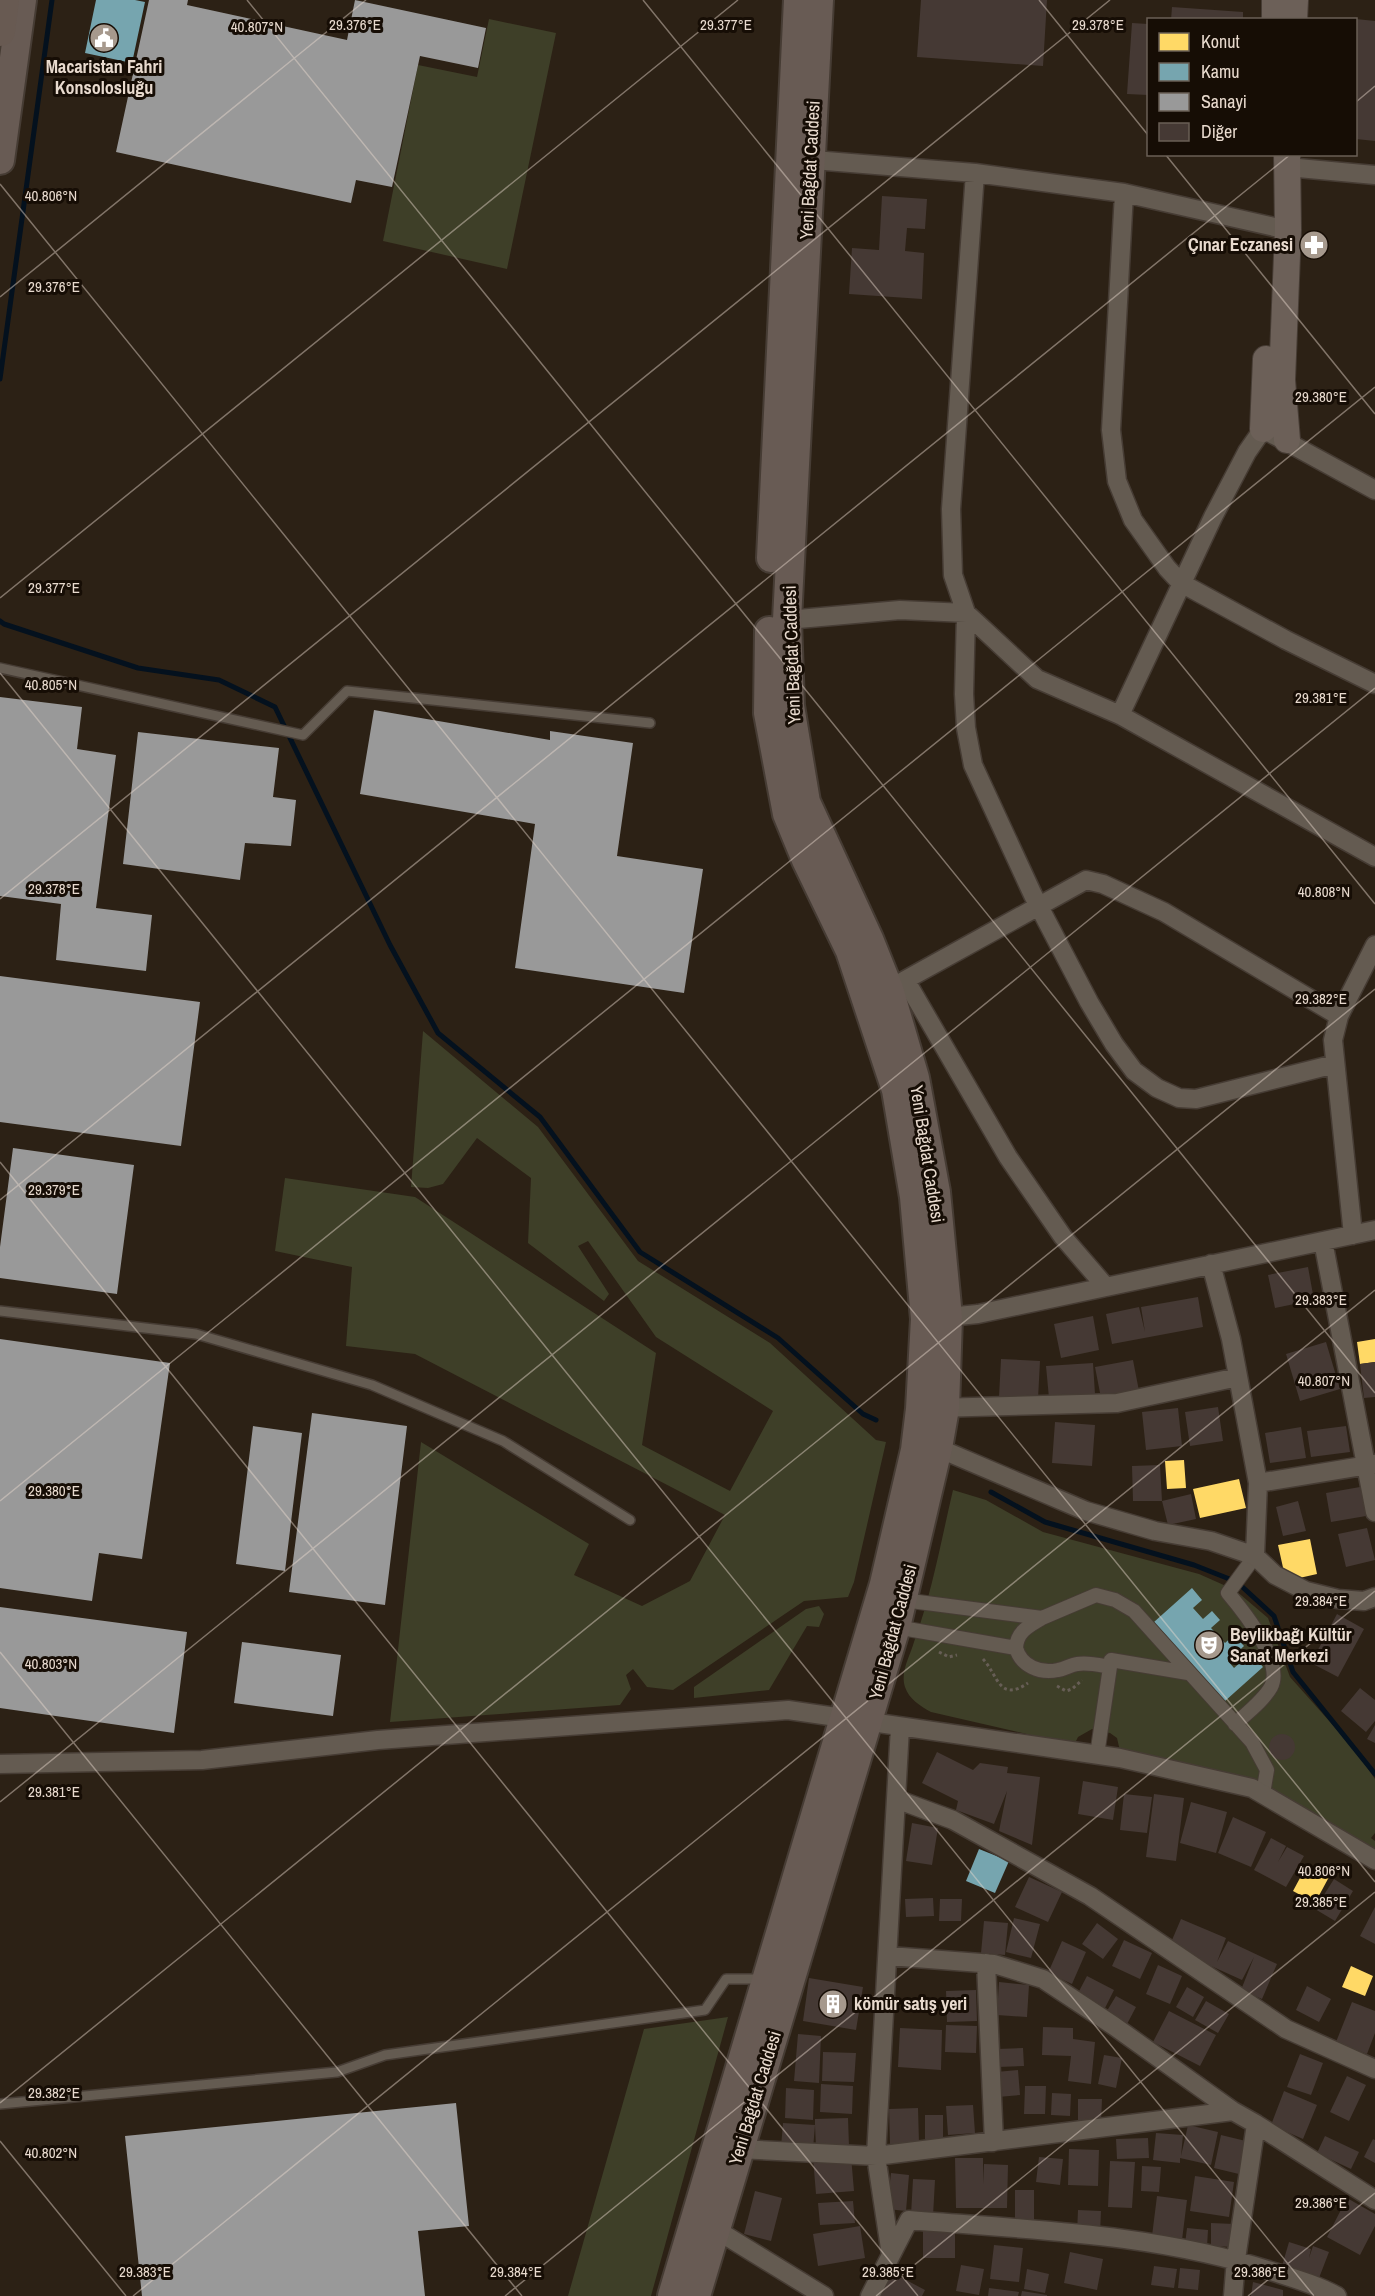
<svg xmlns="http://www.w3.org/2000/svg" width="1375" height="2296" viewBox="0 0 1375 2296" font-family="'Archivo Narrow',sans-serif">
  <style>
    .green { fill: #3e3f28 }
    .homes { fill: #ffd966 }
    .public { fill: #76a5af }
    .industry { fill: #999 }
    .lines { fill: none; stroke-linecap: round; stroke-linejoin: round }
    .stream { stroke: #04111e; stroke-width: 5 }
    .building { fill: #453934 }
    .service-casing { stroke: #463c34; stroke-width: 12 }
    .pedestrian-casing { stroke: #463c34; stroke-width: 16 }
    .minor-casing { stroke: #463c34; stroke-width: 21 }
    .secondary-casing { stroke: #463c34; stroke-width: 28 }
    .primary-casing { stroke: #463c34; stroke-width: 32 }
    .trunk-casing { stroke: #463c34; stroke-width: 33 }
    .path { stroke: #675e56; stroke-width: 3; stroke-dasharray: 3 3; stroke-linecap: butt }
    .service { stroke: #645b51; stroke-width: 9 }
    .pedestrian { stroke: #645b51; stroke-width: 14 }
    .minor { stroke: #645b51; stroke-width: 18 }
    .secondary { stroke: #6c6058; stroke-width: 26 }
    .primary { stroke: #685b54; stroke-width: 28 }
    .trunk { stroke: #685a52; stroke-width: 30 }
    .ticks { fill: none; stroke: #e8dace; stroke-width: 1.5; stroke-opacity: 0.45 }
    .labels { text-anchor: middle; stroke-width: 6; stroke-linejoin: round; paint-order: stroke }
    .poi-label { font-size: 18px; font-weight: bold; fill: #e8dace; stroke: #160d05; text-anchor: start }
    .street-label { font-size: 18px; fill: #e8dace; stroke: #160d05 }
    .ticks-label { font-size: 15px; text-anchor: middle; fill: #e8dace; stroke: #160d05; stroke-width: 6; stroke-linejoin: round; paint-order: stroke }
  </style>
  <rect width="100%" height="100%" fill="#2c2115"/>
  <path class="green" d="M489,19L556,33L507,269L383,241L418,65L477,77Z
    M423,1031L538,1127L638,1261L770,1343L876,1440L886,1442L854,1582L848,1597L804,1601L673,1690L647,1687L633,1669L626,1675L631,1689L620,1705L390,1722L421,1442L589,1544L574,1575L642,1606L690,1581L725,1515L415,1354L346,1346L352,1267L275,1251L285,1178L415,1197L656,1353L642,1445L730,1491L773,1411L656,1337L588,1241L578,1246L609,1294L604,1301L528,1243L531,1178L477,1138L443,1184L428,1188L411,1187Z
    M953,1490L986,1500L1043,1532L1199,1574L1235,1590L1268,1618L1290,1677L1355,1750L1375,1779V1833L1371,1838L1375,1841V1855L1285,1796L1120,1751L1117,1738L1110,1733L1092,1729L1078,1737L1074,1745L931,1712C920,1706 909,1699 905,1687C900,1672 910,1656 914,1642C932,1593 941,1541 953,1490Z
    M819,1606L824,1614L819,1627L807,1626L769,1690L694,1698V1687L806,1609Z
    M728,2017L651,2296H568L644,2029Z"/>
  <path class="homes" d="M1375,1339V1362L1360,1364L1357,1342Z
    M1184,1460L1186,1488L1167,1489L1165,1461Z
    M1239,1479L1246,1508L1200,1518L1193,1489Z
    M1310,1539L1317,1574L1286,1581L1278,1545Z
    M1307,1865L1329,1877L1315,1903L1293,1891Z
    M1351,1966L1373,1976L1365,1996L1342,1987Z"/>
  <path class="public" d="M96,0H135L145,2L132,63L85,53Z
    M1192,1588L1202,1600L1193,1608L1203,1619L1212,1611L1220,1620L1211,1628L1225,1643L1234,1635L1244,1646L1228,1661L1234,1668L1251,1653L1263,1667L1225,1701L1154,1622Z
    M979,1849L1009,1861L995,1893L966,1881Z"/>
  <path class="industry" d="M149,0H188L187,5L347,40L355,0L486,28L478,68L420,56L392,187L356,180L351,203L116,152Z
    M0,697L82,707L77,749L116,755L96,908L152,915L146,971L56,960L61,904L0,896Z
    M374,710L550,740V731L633,743L617,856L703,869L684,993L515,968L535,824L360,794Z
    M138,732L279,748L273,797L296,800L291,846L245,843L240,880L123,864Z
    M0,976L200,1002L181,1146L0,1122Z
    M13,1148L134,1165L117,1294L0,1278V1247Z
    M0,1339L170,1363L142,1559L99,1553L92,1601L0,1588Z
    M312,1413L407,1426L385,1605L289,1592Z
    M253,1426L302,1433L285,1571L236,1564Z
    M0,1607L187,1632L174,1733L0,1708Z
    M242,1642L341,1655L333,1716L234,1703Z
    M456,2103L469,2226L418,2231L425,2296H142L125,2136Z"/>
  <g class="lines">
    <path class="stream" d="M0,379L52,0
      M0,621L4,624L138,668L219,680L275,707L390,945L438,1033L540,1117L640,1252L778,1338L863,1414L876,1420
      M991,1492L1045,1522L1194,1565L1237,1582L1274,1616L1293,1672L1375,1774"/>
  </g>
  <path class="building" d="M921,0H1047L1043,66L917,57Z
    M1172,7L1243,12V20H1171Z
    M1356,19L1375,21V141L1356,139Z
    M1132,23L1148,24V95L1127,94Z
    M882,196L927,199L925,229L907,228L905,251L924,253L922,299L849,294L852,248L879,250Z
    M1308,1267L1314,1300L1275,1308L1268,1275Z
    M1198,1297L1203,1327L1112,1344L1106,1314L1139,1307L1145,1332L1141,1307Z
    M1093,1316L1099,1350L1061,1358L1054,1324Z
    M1326,1342L1340,1389L1300,1401L1286,1354Z
    M1001,1359L1040,1361L1038,1399L999,1397Z
    M1133,1360L1139,1391L1101,1398L1095,1367Z
    M1375,1362V1397L1364,1398L1360,1364Z
    M1093,1363L1095,1394L1049,1398L1046,1366Z
    M1218,1407L1223,1441L1190,1446L1185,1412Z
    M1178,1408L1182,1446L1146,1450L1142,1412Z
    M1055,1422L1095,1425L1092,1466L1052,1463Z
    M1346,1426L1350,1452L1311,1457L1307,1431Z
    M1301,1427L1306,1458L1270,1463L1265,1433Z
    M1160,1465L1162,1501H1133L1132,1466Z
    M1360,1487L1366,1516L1331,1522L1326,1493Z
    M1191,1494L1196,1519L1168,1525L1162,1501Z
    M1298,1501L1306,1531L1283,1536L1276,1507Z
    M1367,1528L1375,1560L1346,1567L1338,1534Z
    M1337,1614L1364,1629L1338,1677L1311,1663Z
    M1360,1688L1375,1700V1721L1366,1732L1341,1711Z
    M1375,1725V1743L1367,1739Z
    M1269 1747a13 13 0 1 1 26 0a13 13 0 1 1-26 0Z
    M937,1752L973,1770L980,1763L1008,1767L1007,1773L1040,1777L1032,1845L999,1831L1007,1791L994,1824L956,1810L958,1801L922,1783Z
    M1083,1781L1118,1787L1113,1820L1078,1814Z
    M1124,1794L1152,1797L1147,1833L1120,1830Z
    M1154,1794L1184,1798L1176,1861L1146,1857Z
    M1191,1802L1227,1812L1216,1853L1180,1843Z
    M1233,1817L1266,1832L1251,1867L1218,1853Z
    M912,1823L938,1828L932,1865L906,1861Z
    M1271,1838L1286,1846L1278,1862L1287,1847L1304,1856L1286,1887L1254,1870Z
    M1029,1877L1062,1892L1048,1922L1015,1907Z
    M1334,1879L1353,1891L1335,1921L1315,1909Z
    M933,1898L934,1916L906,1917L905,1899Z
    M940,1899H962L961,1921H939Z
    M1375,1907V1944L1360,1936Z
    M1014,1918L1040,1924L1031,1958L1006,1952Z
    M1181,1919L1226,1938L1217,1962L1228,1941L1277,1964L1262,1999L1241,1990L1254,1957L1242,1980L1169,1947Z
    M984,1921L1008,1923L1005,1955L981,1953Z
    M1097,1923L1118,1939L1103,1959L1082,1944Z
    M1124,1940L1152,1953L1140,1979L1112,1966Z
    M1062,1941L1086,1952L1072,1984L1048,1973Z
    M1158,1965L1182,1976L1170,2004L1146,1994Z
    M1087,1976L1114,1990L1104,2010L1077,1995Z
    M809,1978L863,1987L856,2030L803,2021Z
    M999,1982L1029,1985L1027,2017L997,2015Z
    M1307,1986L1331,1999L1319,2022L1296,2010Z
    M1187,1987L1204,1997L1193,2017L1176,2007Z
    M976,1990L977,2021L947,2022L946,1991Z
    M1116,1996L1136,2007L1126,2026L1105,2014Z
    M1206,2001L1229,2014L1218,2033L1195,2020Z
    M1352,2002L1375,2011V2033L1367,2054L1336,2042Z
    M1169,2011L1216,2035L1200,2066L1153,2042Z
    M946,2025L977,2026L976,2053L945,2052Z
    M1043,2027L1073,2028V2039L1095,2042L1091,2084L1068,2081L1071,2056L1042,2055Z
    M900,2028L942,2030L941,2070L898,2067Z
    M798,2034L821,2036L819,2083L794,2081Z
    M1023,2048L1024,2066L998,2067L997,2049Z
    M823,2052L856,2053L854,2082L822,2081Z
    M1300,2054L1323,2063L1311,2095L1287,2087Z
    M1104,2055L1122,2058L1116,2088L1098,2084Z
    M1018,2070L1020,2095L998,2097L996,2072Z
    M1347,2076L1366,2085L1349,2121L1330,2112Z
    M821,2084L853,2086L852,2114L820,2112Z
    M1025,2086H1046L1045,2114H1024Z
    M786,2088L814,2090L813,2120L785,2118Z
    M1284,2091L1317,2105L1303,2139L1271,2125Z
    M1052,2093L1071,2094L1070,2116L1051,2115Z
    M1078,2099H1102L1101,2123L1078,2122Z
    M973,2105L975,2133L948,2135L946,2106Z
    M918,2108L919,2143L890,2144L889,2109Z
    M925,2115H943V2139H925Z
    M848,2118L849,2146L816,2147L815,2125L813,2149L781,2147L783,2123L815,2125V2119Z
    M1188,2125L1218,2132L1211,2165L1180,2158V2163L1153,2160L1156,2133L1183,2135L1181,2156Z
    M1221,2135L1250,2142L1243,2175L1214,2168Z
    M1325,2136L1359,2152L1351,2169L1317,2153Z
    M1148,2138L1149,2158L1117,2159L1116,2139Z
    M1373,2139L1375,2140V2163L1364,2157Z
    M1069,2149L1099,2150L1098,2186L1068,2185Z
    M851,2156L854,2191L816,2194L813,2158Z
    M1039,2157L1063,2159L1060,2185L1036,2182Z
    M955,2158H983V2184L984,2164L1008,2165L1007,2208H956Z
    M1110,2161L1135,2162L1132,2208L1108,2207Z
    M1142,2166L1161,2167L1159,2192L1141,2191Z
    M891,2173L909,2175L906,2211L887,2209Z
    M1195,2176L1234,2182L1229,2217L1190,2211Z
    M913,2179L935,2180L933,2216L911,2215Z
    M1015,2190H1034V2221L1015,2220Z
    M755,2191L782,2198L771,2241L744,2234Z
    M1157,2196L1187,2200L1182,2240L1152,2236Z
    M1347,2198L1375,2214V2226L1360,2255L1327,2237Z
    M853,2201L855,2223L820,2225L818,2203Z
    M1078,2210L1101,2211L1100,2234L1077,2233Z
    M1211,2223L1234,2224V2247L1211,2246Z
    M923,2225L955,2226V2258H923Z
    M860,2226L865,2258L818,2266L813,2234Z
    M1187,2228L1208,2230L1207,2247L1185,2244Z
    M1289,2242L1311,2249L1309,2258L1313,2246L1329,2252L1319,2278L1282,2266Z
    M994,2245L1023,2248L1019,2282L990,2279Z
    M1070,2252L1103,2259L1097,2290L1064,2283Z
    M961,2265L984,2269L979,2295L956,2291Z
    M1154,2266L1177,2269L1174,2288L1151,2285Z
    M1180,2268L1200,2270L1198,2290L1178,2288Z
    M1027,2269L1049,2274L1045,2293L1024,2289Z
    M891,2272L925,2290L922,2296H879Z
    M1253,2282L1283,2290V2296H1251Z
    M989,2288L1019,2292L1018,2296H988Z
    M1022,2291L1047,2295V2296H1021Z"/>
  <g class="lines">
    <g class="service-casing">
      <path id="service" d="M0,668L303,735L347,691L650,723
        M0,1311L196,1334L372,1385L503,1441L630,1520
        M0,2104L337,2072L385,2055L705,2010L726,1979H762"/>
    </g>
    <g class="pedestrian-casing">
      <path id="pedestrian" d="M903,1600L1042,1618L1096,1595L1115,1600L1134,1611L1252,1742L1267,1770L1263,1794
        M896,1627L1016,1648C1017,1631 1029,1626 1042,1618
        M1016,1648C1021,1666 1040,1674 1058,1670C1065,1669 1070,1665 1077,1664C1088,1662 1099,1665 1110,1667
        M1235,1724C1247,1713 1263,1701 1271,1687C1284,1662 1244,1612 1228,1593L1255,1556
        M1097,1755L1111,1660L1188,1673"/>
    </g>
    <g class="minor-casing">
      <path id="minor" d="M801,159L975,173L1124,193L1288,230
        M1287,167L1375,175
        M975,173L951,509L953,575L966,613L964,694L966,728L973,765L1033,895L1089,1002L1114,1044L1134,1071L1157,1088L1179,1098L1196,1099L1335,1064
        M1124,193L1111,430L1117,481L1133,520L1167,568L1181,583L1286,640L1375,684
        M787,620L900,610L966,613L1037,679L1120,715L1375,857
        M1120,715L1213,517L1247,452L1263,429L1375,490
        M906,981L1008,1157L1063,1237L1106,1287
        M889,989L1086,880L1103,884L1164,912L1339,1016
        M1353,1235L1333,1040L1339,1016L1375,945
        M1323,1241L1375,1512
        M1211,1264L1231,1339L1258,1483L1255,1556
        M938,1318L978,1314L1375,1230
        M936,1408L1117,1403L1238,1377
        M938,1448L1086,1511L1155,1531L1211,1541L1255,1556L1275,1575L1306,1591L1338,1599L1364,1601L1375,1597
        M1258,1483L1375,1464
        M0,1764L202,1760L378,1740L788,1710L1120,1758L1252,1788L1375,1860
        M896,1799L953,1820L1090,1896L1286,2029L1375,2069
        M889,1956L994,1964L1043,1979L1114,2026L1233,2111L1256,2124L1375,2200
        M986,1963L994,2142
        M738,2149L876,2156L1233,2111
        M715,2229L824,2296
        M891,2255L876,2156L900,1727
        M870,2296L909,2220C1031,2230 1156,2233 1274,2272C1296,2279 1317,2285 1337,2296
        M1233,2296L1236,2259L1256,2124"/>
    </g>
    <g class="secondary-casing">
      <path id="secondary" d="M1275,20V0
        M1294,20L1295,0
        M1263,429L1266,359
        M1287,440L1282,380L1288,230L1287,154"/>
    </g>
    <g class="primary-casing">
      <path id="primary" d="M0,160L22,0
        M771,558L798,0
        M672,2296L884,1584L915,1450L920,1409L925,1319L914,1197L896,1090L850,951L806,860L787,814L768,713L769,631
        M696,2296L896,1627L938,1448L945,1408L948,1317L936,1192L915,1078L889,989L869,939L806,802L790,706L787,620L819,0"/>
    </g>
    <g class="trunk-casing">
      <path id="trunk" d="M0,31L4,0"/>
    </g>
    <path class="path" d="M939,1652L949,1657L957,1655
      M983,1659C998,1675 999,1703 1028,1683
      M1057,1686L1066,1691L1072,1689L1082,1680"/>
    <use href="#service" class="service"/>
    <use href="#pedestrian" class="pedestrian"/>
    <use href="#minor" class="minor"/>
    <use href="#secondary" class="secondary"/>
    <use href="#primary" class="primary"/>
    <use href="#trunk" class="trunk"/>
  </g>
  <path class="ticks" d="M247,0L1375,1393M643,0L1375,904M1039,0L1148,135M1356,102L1375,86M1165,154L1375,414M0,184L1375,1882M0,297L366,0M0,598L738,0M0,673L1314,2296M0,899L1110,0M0,1162L918,2296M0,1200L1291,154M0,1501L1375,387M0,1652L522,2296M0,1802L1375,688M0,2103L1375,989M0,2141L126,2296M133,2296L1375,1290M505,2296L1375,1591M876,2296L1375,1892M1248,2296L1375,2193"/>
  <defs>
    <g id="civic-disc" transform="scale(1.5)"><circle r="9.5" fill="#a6998d" stroke="#160d05"/><path d="M-.6-6.5H3V-4.5H.6V-3L4-1V1h2V6H-6V1h2V-1L-.6-3ZM-1.2 2.5V6h2.4V2.5Z" fill="#fff"/></g>
    <g id="pharmacy-disc" transform="scale(1.5)"><circle r="9.5" fill="#a6998d" stroke="#160d05"/><path d="M-2-6h4v4h4v4h-4v4h-4v-4h-4v-4h4Z" fill="#fff"/></g>
    <g id="theatre-disc" transform="scale(1.5)"><circle r="9.5" fill="#a6998d" stroke="#160d05"/><path d="M-5-5.5Q0-4 5-5.5V0Q5 5 0 6Q-5 5-5 0ZM-3.3-2.5H-1v1.5H-3.3ZM1-2.5H3.3v1.5H1ZM-2.8 1Q0 5.5 2.8 1Z" fill="#fff"/></g>
    <g id="building-disc" transform="scale(1.5)"><circle r="9.5" fill="#a6998d" stroke="#160d05"/><path d="M-4-6H4V6H1V3H-1V6H-4ZM-2.5-4.3h1.7v1.8h-1.7ZM.8-4.3h1.7v1.8H.8ZM-2.5-1h1.7V.8h-1.7ZM.8-1h1.7V.8H.8Z" fill="#fff"/></g>
  </defs>
  <g fill-rule="evenodd">
    <use href="#civic-disc" x="104" y="38"/>
    <use href="#pharmacy-disc" x="1314" y="245"/>
    <use href="#theatre-disc" x="1209" y="1645"/>
    <use href="#building-disc" x="833" y="2004"/>
  </g>
  <g class="labels">
    <g class="poi-label">
      <text x="104" y="73" text-anchor="middle">Macaristan Fahri<tspan x="104" dy="21">Konsolosluğu</tspan></text>
      <text x="1293" y="251" text-anchor="end">Çınar Eczanesi</text>
      <text x="1230" y="1641">Beylikbağı Kültür<tspan x="1230" dy="21">Sanat Merkezi</tspan></text>
      <text x="854" y="2010">kömür satış yeri</text>
    </g>
    <g class="street-label">
      <text transform="translate(810 170) rotate(-87)" y="6">Yeni Bağdat Caddesi</text>
      <text transform="translate(792 655) rotate(-92)" y="6">Yeni Bağdat Caddesi</text>
      <text transform="translate(927 1154) rotate(81)" y="6">Yeni Bağdat Caddesi</text>
      <text transform="translate(893 1632) rotate(-75)" y="6">Yeni Bağdat Caddesi</text>
      <text transform="translate(755 2098) rotate(-73)" y="6">Yeni Bağdat Caddesi</text>
    </g>
  </g>
  <g class="ticks-label">
    <text x="355" y="30">29.376°E</text>
    <text x="726" y="30">29.377°E</text>
    <text x="1098" y="30">29.378°E</text>
    <text x="257" y="32">40.807°N</text>
    <text x="51" y="201">40.806°N</text>
    <text x="54" y="292">29.376°E</text>
    <text x="1321" y="402">29.380°E</text>
    <text x="54" y="593">29.377°E</text>
    <text x="51" y="690">40.805°N</text>
    <text x="1321" y="703">29.381°E</text>
    <text x="54" y="894">29.378°E</text>
    <text x="1324" y="897">40.808°N</text>
    <text x="1321" y="1004">29.382°E</text>
    <text x="54" y="1195">29.379°E</text>
    <text x="1321" y="1305">29.383°E</text>
    <text x="1324" y="1386">40.807°N</text>
    <text x="54" y="1496">29.380°E</text>
    <text x="1321" y="1606">29.384°E</text>
    <text x="51" y="1669">40.803°N</text>
    <text x="54" y="1797">29.381°E</text>
    <text x="1324" y="1876">40.806°N</text>
    <text x="1321" y="1907">29.385°E</text>
    <text x="54" y="2098">29.382°E</text>
    <text x="51" y="2158">40.802°N</text>
    <text x="1321" y="2208">29.386°E</text>
    <text x="145" y="2277">29.383°E</text>
    <text x="516" y="2277">29.384°E</text>
    <text x="888" y="2277">29.385°E</text>
    <text x="1260" y="2277">29.386°E</text>
  </g>
  <rect x="1147" y="18" width="210" height="138" fill="#160d05" stroke="#6a5f55" stroke-width="1.5"/>
  <rect x="1159" y="33" width="30" height="18" fill="#ffd966" stroke="#6a5f55" stroke-width="1.5"/>
  <text x="1201" y="48" font-size="18" fill="#e8dace">Konut</text>
  <rect x="1159" y="63" width="30" height="18" fill="#76a5af" stroke="#6a5f55" stroke-width="1.5"/>
  <text x="1201" y="78" font-size="18" fill="#e8dace">Kamu</text>
  <rect x="1159" y="93" width="30" height="18" fill="#999999" stroke="#6a5f55" stroke-width="1.5"/>
  <text x="1201" y="108" font-size="18" fill="#e8dace">Sanayi</text>
  <rect x="1159" y="123" width="30" height="18" fill="#453934" stroke="#6a5f55" stroke-width="1.5"/>
  <text x="1201" y="138" font-size="18" fill="#e8dace">Diğer</text>
</svg>
